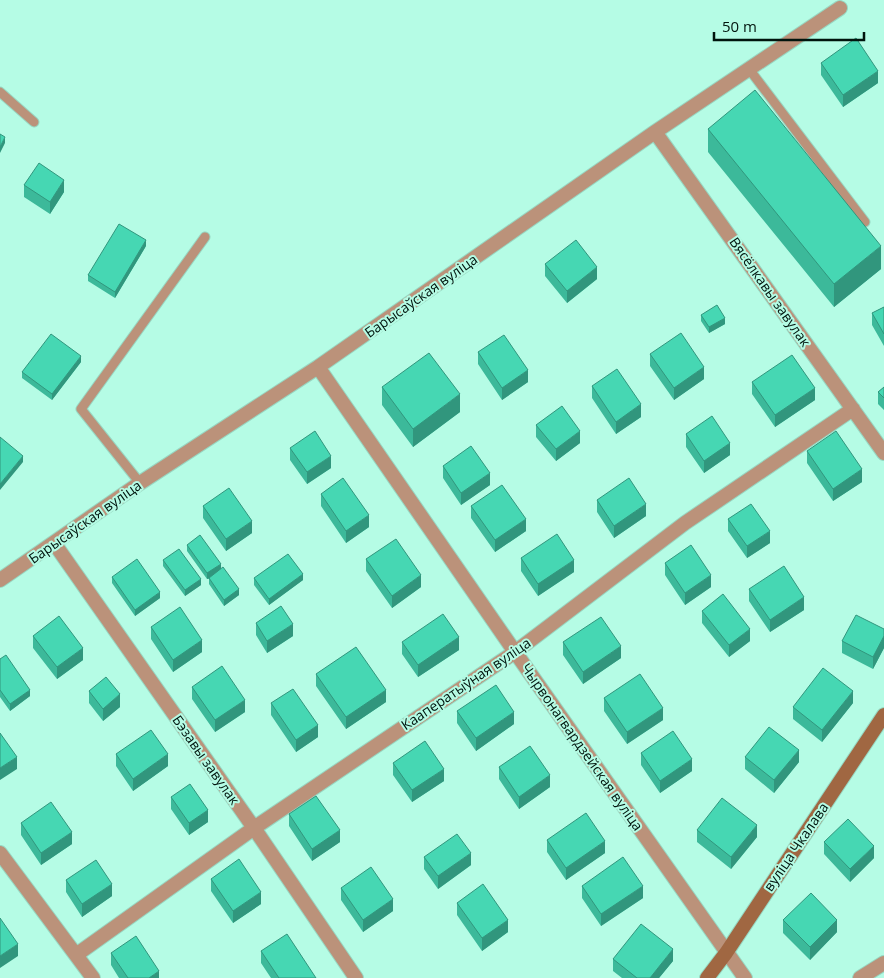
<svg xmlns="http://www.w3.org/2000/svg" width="884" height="978" viewBox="0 0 884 978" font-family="'Open Sans',sans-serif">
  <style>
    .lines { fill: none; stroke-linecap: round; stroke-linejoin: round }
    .service-casing { stroke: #98d7c2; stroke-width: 11 }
    .minor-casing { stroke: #98d7c2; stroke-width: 16 }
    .secondary-casing { stroke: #98d7c2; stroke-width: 16 }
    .service { stroke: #bb927a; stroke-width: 9 }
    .minor { stroke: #bb927a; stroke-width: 14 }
    .secondary { stroke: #a06742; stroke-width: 14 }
    .wall { fill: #3cb99a }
    .shaded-wall { fill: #31967d }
    .building { fill: #46d7b3; stroke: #31967d }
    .labels { text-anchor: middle; stroke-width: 4; stroke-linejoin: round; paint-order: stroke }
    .street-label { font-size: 14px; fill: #00140d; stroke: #b5fce5 }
  </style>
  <rect width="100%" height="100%" fill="#b5fce5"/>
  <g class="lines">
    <g class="service-casing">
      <path id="service" d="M749,69L865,222
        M0,92L34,122
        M140,483L81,409L205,237"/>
    </g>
    <g class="minor-casing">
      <path id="minor" d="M655,132L884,453
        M318,367L515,652L745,978
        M54,543L254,828L356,978
        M0,580L140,483L318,367L655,132L840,8
        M0,853L93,978
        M76,955L254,828L515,652L685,523L853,409
        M860,978L884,963"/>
    </g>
    <g class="secondary-casing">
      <path id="secondary" d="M707,978L726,953L884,715"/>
    </g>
    <use href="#service" class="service"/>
    <use href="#minor" class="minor"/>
    <use href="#secondary" class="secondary"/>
  </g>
  <path class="wall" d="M821,63L878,83L843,107L821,75Z
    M708,129L881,269L834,307L708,152Z
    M24,185L64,192L50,214L24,197Z
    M146,246L115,298L88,281V275Z
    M545,264L597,279L567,303L545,276Z
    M884,307V346L872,325V313Z
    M701,315L725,324L709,333L701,321Z
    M478,352L528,382L502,400L478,364Z
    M650,354L704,379L674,400L650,366Z
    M81,362L52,400L22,378V372Z
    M752,382L815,400L775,427L752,394Z
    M592,386L641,417L616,434L592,398Z
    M382,387L460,412L413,447L382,405Z
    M884,387V410L878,404V392Z
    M536,425L580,443L556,461L536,437Z
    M686,434L730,455L704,473L686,447Z
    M290,448L331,468L307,484L290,460Z
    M807,451L862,482L833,501L807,463Z
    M443,466L490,485L461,505L443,478Z
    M321,494L369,527L346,543L321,506Z
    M597,500L646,516L614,538L597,512Z
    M203,506L252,533L226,551L203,518Z
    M471,506L526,531L495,552L471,518Z
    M728,519L770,543L747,558L728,531Z
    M187,545L221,569L239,595L224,606L209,584V579H207L187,551Z
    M521,558L574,572L538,596L521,571Z
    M366,559L421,587L392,608L366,571Z
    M163,560L201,585L185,596L163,566Z
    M665,563L711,587L685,605L665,575Z
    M112,577L160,598L135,616L112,583Z
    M254,578L303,580L269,605L254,585Z
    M749,589L804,610L770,632L749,601Z
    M702,611L750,641L729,657L702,623Z
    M256,623L293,636L267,653L256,635Z
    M151,627L202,652L173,672L151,639Z
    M884,629V648L873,669L842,653V641Z
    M33,636L83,660L57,679L33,648Z
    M402,642L459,650L418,677L402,654Z
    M563,642L621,658L583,684L563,655Z
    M0,659L30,696L10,711L0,697Z
    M316,674L386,702L346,729L316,686Z
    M192,687L245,712L215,732L192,699Z
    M89,691L120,707L103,721L89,703Z
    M604,698L663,720L627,744L604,711Z
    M271,703L318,737L296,752L271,715Z
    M853,703L822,742L793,719V707Z
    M457,711L514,724L476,751L457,723Z
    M641,753L692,771L660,793L641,765Z
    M116,754L168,766L133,791L116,766Z
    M745,757L799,762L774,793L745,769Z
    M393,763L444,781L412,802L393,775Z
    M499,767L550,787L519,809L499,779Z
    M171,797L208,822L189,835L171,809Z
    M289,814L340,842L312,861L289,826Z
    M21,823L72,844L41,865L21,835Z
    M697,830L757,837L731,869L697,842Z
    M547,840L605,853L566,880L547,852Z
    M824,842L874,858L850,882L824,854Z
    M424,857L471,865L438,889L424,869Z
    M211,879L261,904L233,923L211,891Z
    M66,880L112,896L82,917L66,892Z
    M582,886L643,898L601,926L582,898Z
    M341,888L393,911L363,932L341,900Z
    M457,903L508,932L482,951L457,915Z
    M783,920L837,932L810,960L783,933Z
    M261,951L316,978H271L261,963Z
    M111,953L159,978H119L111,965Z
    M613,959L673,961L659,978H622L613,971Z"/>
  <path class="shaded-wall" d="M878,71V83L843,107V95Z
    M5,137V143L0,153V147Z
    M64,180V192L50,214V202Z
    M146,240V246L115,298V292Z
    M881,246V269L834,307V284Z
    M597,267V279L567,303V291Z
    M725,318V324L709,333V327Z
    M81,356V362L52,400V394Z
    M704,367V379L674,400V388Z
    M528,370V382L502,400V388Z
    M815,388V400L775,427V415Z
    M460,394V412L413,447V429Z
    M641,404V417L616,434V422Z
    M580,431V443L556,461V449Z
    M730,443V455L704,473V461Z
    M23,456V462L0,490V484Z
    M331,456V468L307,484V472Z
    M862,469V482L833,501V489Z
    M490,473V485L461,505V493Z
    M646,504V516L614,538V526Z
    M369,515V527L346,543V531Z
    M526,519V531L495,552V540Z
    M252,521V533L226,551V539Z
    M770,531V543L747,558V546Z
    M574,560V572L538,596V584Z
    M221,564V570L207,579V573Z
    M303,574V580L269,605V599Z
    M421,575V587L392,608V596Z
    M711,575V587L685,605V593Z
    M201,579V585L185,596V590Z
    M239,589V595L224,606V600Z
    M160,592V598L135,616V610Z
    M804,597V610L770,632V620Z
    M293,624V636L267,653V641Z
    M750,629V641L729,657V645Z
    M884,636V648L873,669V657Z
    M459,637V650L418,677V665Z
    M202,640V652L173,672V660Z
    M621,646V658L583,684V672Z
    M83,648V660L57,679V667Z
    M30,690V696L10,711V704Z
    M386,690V702L346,729V717Z
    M853,691V703L822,742V730Z
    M120,694V707L103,721V709Z
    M245,700V712L215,732V720Z
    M663,708V720L627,744V732Z
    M514,712V724L476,751V738Z
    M318,725V737L296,752V740Z
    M799,750V762L774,793V780Z
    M168,754V766L133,791V779Z
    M17,757V769L0,780V768Z
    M692,759V771L660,793V781Z
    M444,769V781L412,802V790Z
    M550,775V787L519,809V797Z
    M208,810V822L189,835V823Z
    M757,825V837L731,869V857Z
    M340,830V842L312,861V849Z
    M72,832V844L41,865V853Z
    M605,841V853L566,880V868Z
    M874,846V858L850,882V869Z
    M471,853V865L438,889V876Z
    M112,884V896L82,917V904Z
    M643,886V898L601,926V914Z
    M261,892V904L233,923V911Z
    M393,899V911L363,932V920Z
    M508,920V932L482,951V938Z
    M837,920V932L810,960V947Z
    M18,944V956L0,968V956Z
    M673,949V961L659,978H650Z
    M159,971V978H149Z"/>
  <path class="building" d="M856,38L878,71L843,95L821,63Z
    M755,90L881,246L834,284L708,129Z
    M0,134L5,137L0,147Z
    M39,163L64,180L50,202L24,185Z
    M119,224L146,240L115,292L88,275Z
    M576,240L597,267L567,291L545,264Z
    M717,305L725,318L709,327L701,315Z
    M884,307V334L872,313Z
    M681,333L704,367L674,388L650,354Z
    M51,334L81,356L52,394L22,372Z
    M504,335L528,370L502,388L478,352Z
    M429,353L460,394L413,429L382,387Z
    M792,355L815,388L775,415L752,382Z
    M617,369L641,404L616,422L592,386Z
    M884,387V398L878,392Z
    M562,406L580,431L556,449L536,425Z
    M712,416L730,443L704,461L686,434Z
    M315,431L331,456L307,472L290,448Z
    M836,431L862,469L833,489L807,451Z
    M0,437L23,456L0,484Z
    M471,446L490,473L461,493L443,466Z
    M343,478L369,515L346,531L321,494Z
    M629,478L646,504L614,526L597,500Z
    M502,485L526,519L495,540L471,506Z
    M229,488L252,521L226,539L203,506Z
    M751,504L770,531L747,546L728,519Z
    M557,534L574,560L538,584L521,558Z
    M200,535L221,564L207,573L187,545Z
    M396,539L421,575L392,596L366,559Z
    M691,545L711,575L685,593L665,563Z
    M179,549L201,579L185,590L163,560Z
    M288,554L303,574L269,599L254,578Z
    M137,559L160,592L135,610L112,577Z
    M784,566L804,597L770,620L749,589Z
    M223,567L239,589L224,600L209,578Z
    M723,594L750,629L729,645L702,611Z
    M281,606L293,624L267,641L256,623Z
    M180,607L202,640L173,660L151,627Z
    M443,614L459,637L418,665L402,642Z
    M856,615L884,629V636L873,657L842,641Z
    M59,616L83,648L57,667L33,636Z
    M601,617L621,646L583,672L563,642Z
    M356,647L386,690L346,717L316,674Z
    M6,655L30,690L10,704L0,690V659Z
    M222,666L245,700L215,720L192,687Z
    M823,668L853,691L822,730L793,707Z
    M640,674L663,708L627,732L604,698Z
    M106,677L120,694L103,709L89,691Z
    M496,685L514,712L476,738L457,711Z
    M293,689L318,725L296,740L271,703Z
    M769,727L799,750L774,780L745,757Z
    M151,730L168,754L133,779L116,754Z
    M673,731L692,759L660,781L641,753Z
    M0,733L17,757L0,768Z
    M425,741L444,769L412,790L393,763Z
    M530,746L550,775L519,797L499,767Z
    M190,784L208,810L189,823L171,797Z
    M316,796L340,830L312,849L289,814Z
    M722,798L757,825L731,857L697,830Z
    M51,802L72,832L41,853L21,823Z
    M586,813L605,841L566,868L547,840Z
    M848,819L874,846L850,869L824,842Z
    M457,834L471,853L438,876L424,857Z
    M623,857L643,886L601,914L582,886Z
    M239,859L261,892L233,911L211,879Z
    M96,860L112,884L82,904L66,880Z
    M371,867L393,899L363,920L341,888Z
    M483,884L508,920L482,938L457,903Z
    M811,893L837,920L810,947L783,920Z
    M0,918L18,944L0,956Z
    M641,924L673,949L650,978H637L613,959Z
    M287,934L316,978H279L261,951Z
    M136,936L159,971L149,978H128L111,953Z"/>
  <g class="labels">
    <g class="street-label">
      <text transform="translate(770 292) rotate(55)" y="5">Вясёлкавы завулак</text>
      <text transform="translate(421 296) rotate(-35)" y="5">Барысаўская вуліца</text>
      <text transform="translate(85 522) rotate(-35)" y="5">Барысаўская вуліца</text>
      <text transform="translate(466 684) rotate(-34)" y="5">Кааператыўная вуліца</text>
      <text transform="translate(582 747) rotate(55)" y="5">Чырвонагвардзейская вуліца</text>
      <text transform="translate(206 760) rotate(55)" y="5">Бэзавы завулак</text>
      <text transform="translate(796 847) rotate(-56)" y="5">вуліца Чкалава</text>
    </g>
  </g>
  <path d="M714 32v8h150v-8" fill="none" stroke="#00140d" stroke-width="2.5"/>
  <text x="722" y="32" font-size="15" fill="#00140d" stroke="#b5fce5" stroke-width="4" paint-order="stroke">50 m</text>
</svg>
